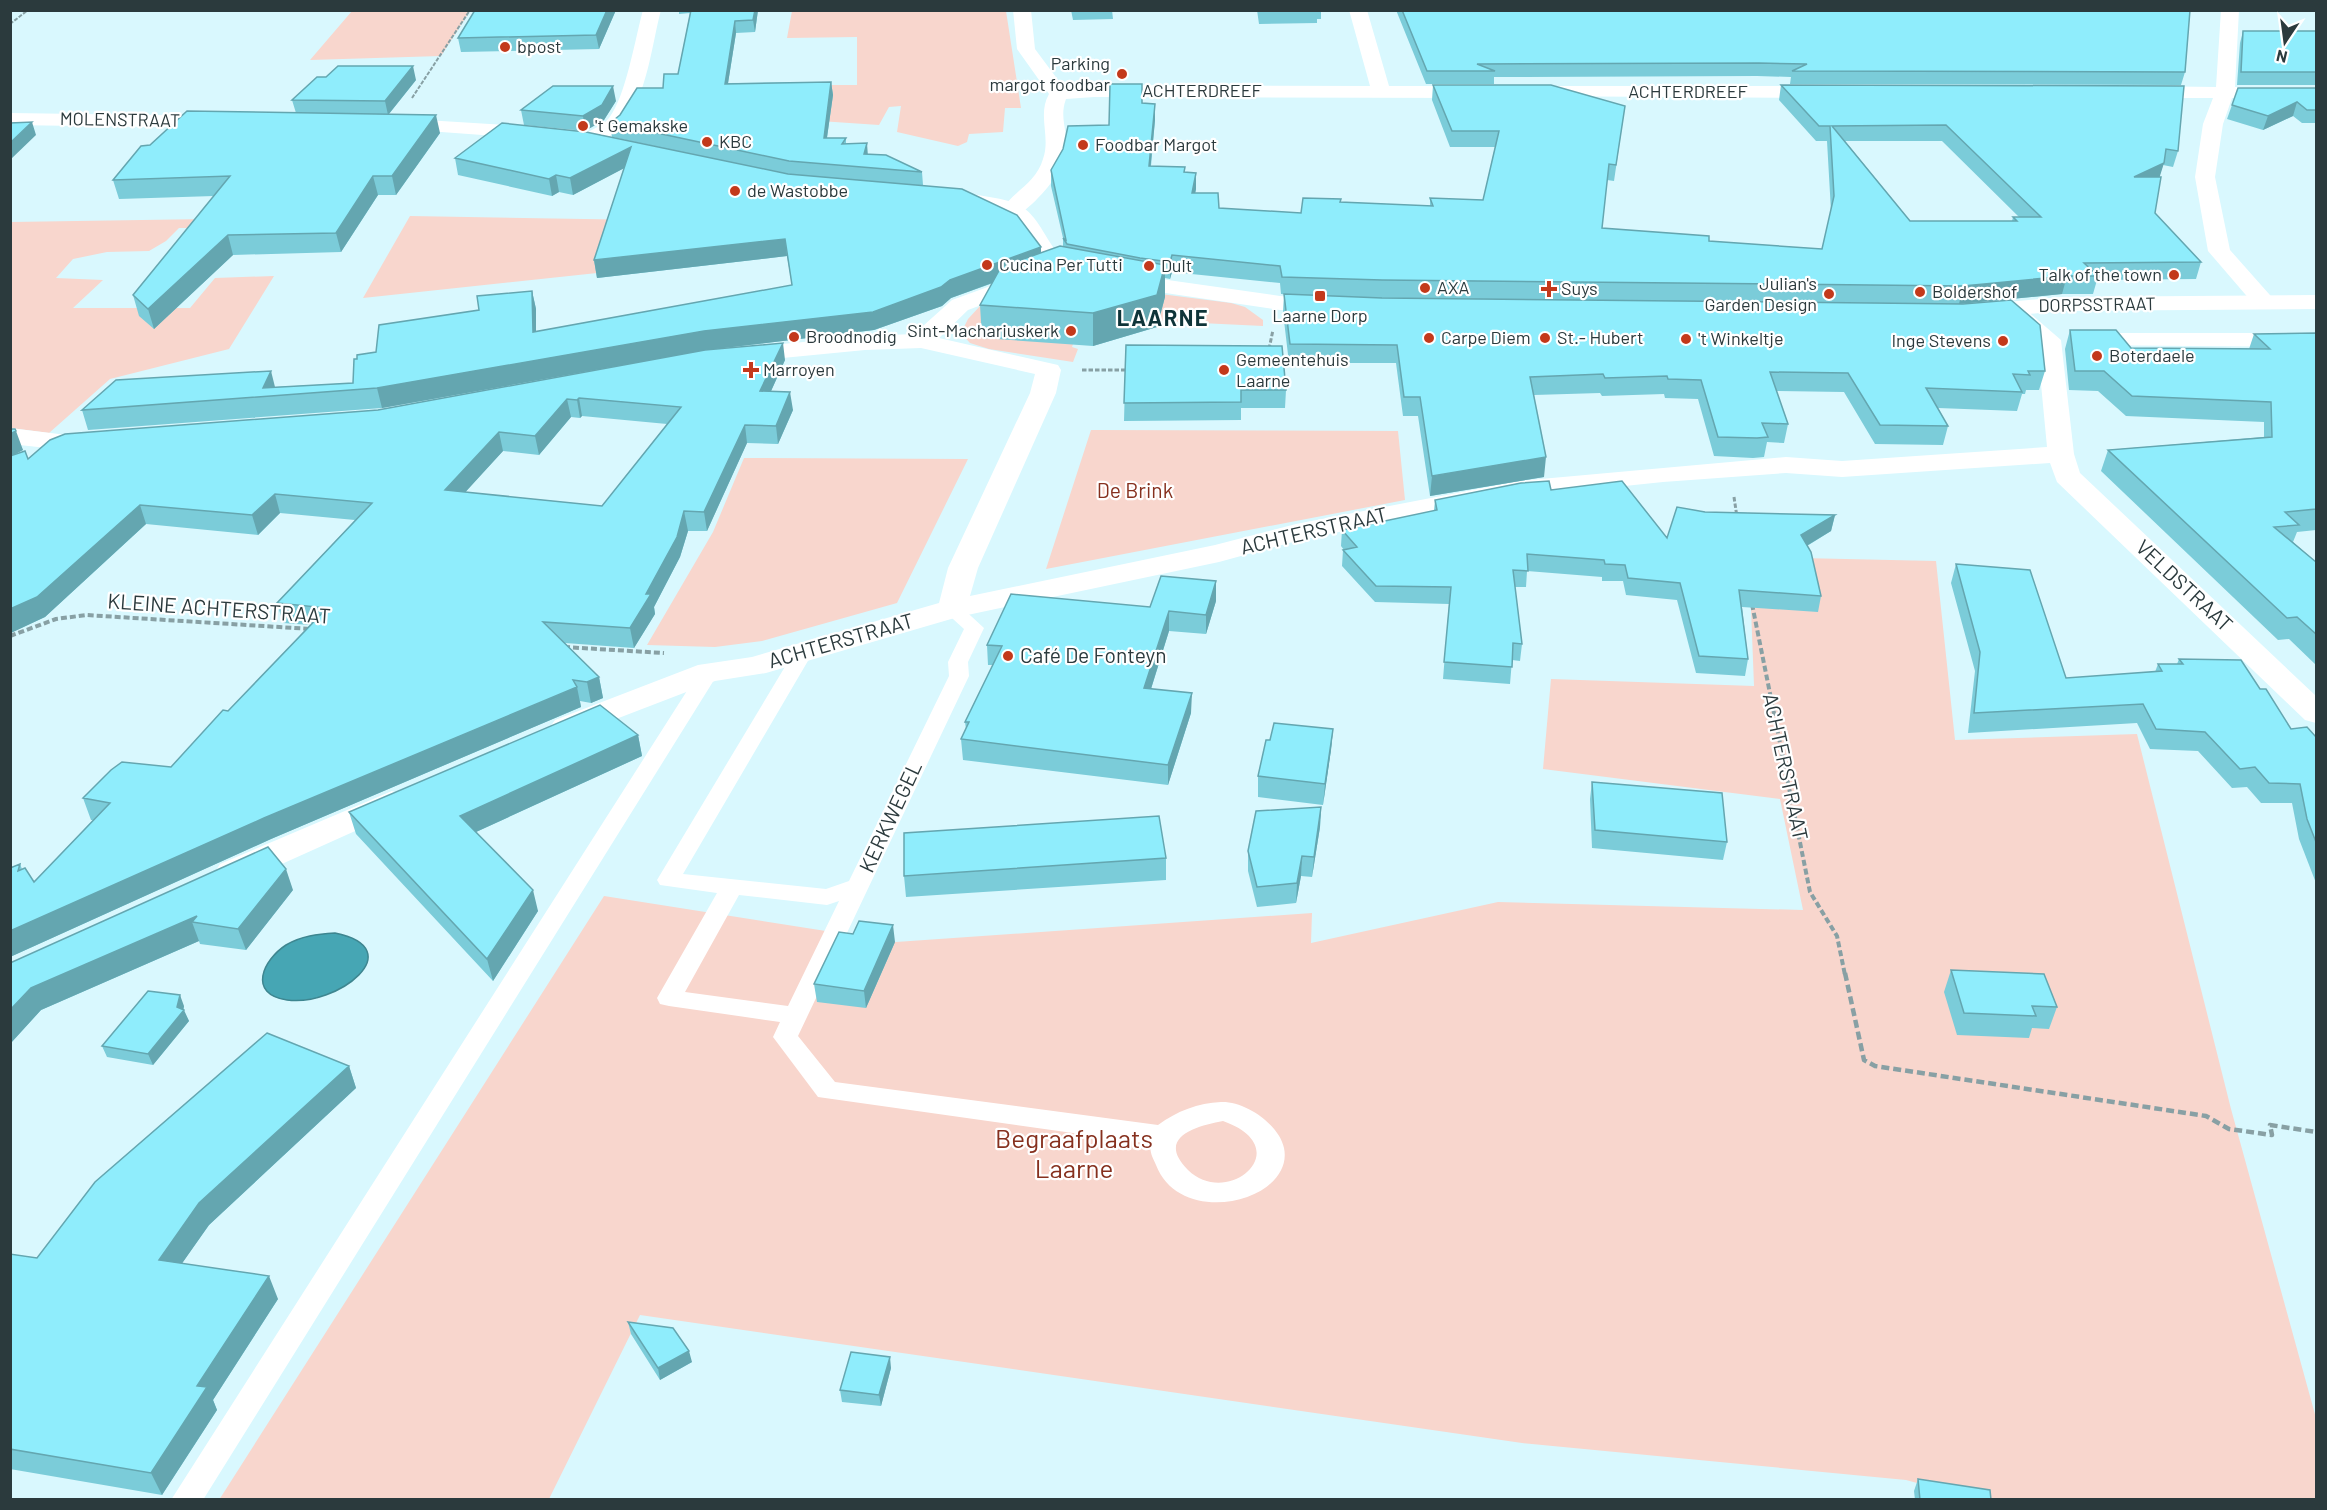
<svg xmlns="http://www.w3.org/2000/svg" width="2327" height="1510" viewBox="0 0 2327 1510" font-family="Barlow,sans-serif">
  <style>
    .green { fill: #f8d6cd }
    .water { fill: #46a6b4; stroke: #3e8690; stroke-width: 1.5 }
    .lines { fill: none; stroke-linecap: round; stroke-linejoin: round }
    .path-far3 { stroke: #88a0a4; stroke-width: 2; stroke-dasharray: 4 1.5; stroke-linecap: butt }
    .path-far2 { stroke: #88a0a4; stroke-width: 3; stroke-dasharray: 4.5 2; stroke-linecap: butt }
    .path-far1 { stroke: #88a0a4; stroke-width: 4; stroke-dasharray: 6 3; stroke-linecap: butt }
    .path { stroke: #88a0a4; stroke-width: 4.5; stroke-dasharray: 8 4; stroke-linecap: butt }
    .lane { fill: #fff; fill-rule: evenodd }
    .street { fill: #fff; fill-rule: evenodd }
    .secondary { fill: #fff; fill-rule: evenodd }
    .wall { fill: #7bccd9; fill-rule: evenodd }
    .shaded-wall { fill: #64a6b0 }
    .building { fill: #8fedfc; stroke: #64a6b0; stroke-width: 1.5; fill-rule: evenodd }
    .poi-dot { fill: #c3391b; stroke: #fff; stroke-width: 2 }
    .labels { text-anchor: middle; stroke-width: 4.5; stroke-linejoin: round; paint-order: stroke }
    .far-poi-label { font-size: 18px; fill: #2b3a3d; stroke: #fff; text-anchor: start }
    .far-street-label { font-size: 18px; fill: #2b3a3d; stroke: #fff }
    .park-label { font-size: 21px; fill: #86301e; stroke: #fff }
    .street-label { font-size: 21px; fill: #2b3a3d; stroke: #fff }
    .poi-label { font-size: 21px; fill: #2b3a3d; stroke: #fff; text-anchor: start }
    .far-district-label { font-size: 22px; font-weight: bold; letter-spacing: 1.5px; fill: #0f3439; stroke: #fff }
    .near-park-label { font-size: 26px; fill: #86301e; stroke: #fff }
  </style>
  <rect width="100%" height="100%" fill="#d9f8fe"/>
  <path class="green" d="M352,11V10L470,11L441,56L310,60Z
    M792,11H1006L1021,108H1005L1003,132L969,134L967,142L958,146L897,132L901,106L889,107L879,125L790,119L795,85H857V37L787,38Z
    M410,216L646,220L644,268L363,298Z
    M207,219L202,228H179L166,241L149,251L107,252L73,259L56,278L103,280L73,308H190L215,278L274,276L229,349L110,379L49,433L11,428V222Z
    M1051,280L1231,303L1245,307L1263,320V326L1159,321L1161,310L1073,344L1072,347L1078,349L1073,362L989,349L970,343L961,333L968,319L980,306Z
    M1091,430L1398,431L1405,500L1046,569Z
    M744,458L968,459L897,603L762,641L715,647L647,645L713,532Z
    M1749,557L1936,561L1955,740L2137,734L2231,1109L2316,1418V1499H1976L1906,1480L1522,1443L640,1315L549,1499L219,1500L604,896L896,942L1312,913L1311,943L1498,902L1803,910L1780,799L1543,769L1551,679L1754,686Z"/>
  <path class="water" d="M335,933C412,949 337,1007 287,1000C247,994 263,960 286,945C301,936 318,934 335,933Z"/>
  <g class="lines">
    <path class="path-far3" d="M10,24L28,10
      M412,98L470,10"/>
    <path class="path-far2" d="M1269,349L1273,330
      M1082,370H1129
      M1734,497L1737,517"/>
    <path class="path-far1" d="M1752,604L1810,892L1837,936L1845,975
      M10,636L56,619L86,615L311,629
      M564,647L664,653"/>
    <path class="path" d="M1845,973L1864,1060L1875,1066L2206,1116L2229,1129L2272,1135L2270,1125L2316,1132"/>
    <path class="lane" d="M952,603L959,605L984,628L968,662L969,676L798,1036L835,1082L1158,1125C1177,1111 1198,1103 1221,1102C1245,1101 1279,1124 1284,1148C1295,1201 1181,1230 1156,1165C1153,1158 1149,1152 1151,1144L818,1097L773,1037L780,1022L669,1006L660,1004L657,998L717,893L660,885L657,880L795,650H809L812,654L683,874L826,889L849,881L949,676L948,662L964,629L942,609ZM739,895L827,905L839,901L788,1006L685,992ZM1223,1121C1299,1148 1228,1209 1188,1170C1155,1137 1197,1126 1223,1121Z
      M709,666L716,668L719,672L203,1500H171L699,672L702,668Z"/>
    <path class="street" d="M643,10H661C650,51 646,114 608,137C599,143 593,147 582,144L579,140C586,130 601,128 609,118C626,96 635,39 643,10Z
      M1013,10H1031L1035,49L1064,88L1094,85L1370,86L1349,10H1367L1389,86H1477L1487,92L1477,98L1094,97L1066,99C1061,112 1064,123 1066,136C1069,163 1051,186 1032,204C1023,212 1017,218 1004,215L1001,210C1014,191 1036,183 1043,159C1051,137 1037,115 1049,94L1017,49Z
      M2221,10H2239L2235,87H2316V99L2232,98L2223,124L2215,177L2230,250L2277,303L2273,308H2257L2208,251L2195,177L2203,124L2213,98H2138L2128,92L2138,86L2216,87Z
      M1529,86H1825L1835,92L1825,98L1522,96L1519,92Z
      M1029,272L1037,274L1040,279L1037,284L968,310L939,338L1058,365L1061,370L1056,393L978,568L970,596L1215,545L1296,524L1519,481L1786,457L1842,461L2047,447L2037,342L1998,308L2002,303H2018L2061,340L2074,454L2080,473L2316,696V723L2305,720L2057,482L2050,463L1842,477L1786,473L1663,482L1519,497L1436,512L1300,540L1219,562L958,617L766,673L715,681L577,734L566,737L555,734L550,727L555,720L698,665L752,657L939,603L948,568L1030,393L1035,374L921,348L865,350L740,362L731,360L728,355L731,350L740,348L865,336L914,334L952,300Z
      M2080,333H2316V347L2071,345L2068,340L2071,335Z
      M10,428L75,436L79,442L75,448L66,450L10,444Z
      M392,791L404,795L409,802L404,809L246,880L233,883L220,880L215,872L220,864Z"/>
    <path class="secondary" d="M10,113L222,116L232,122L222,128L10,125Z
      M393,118L539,127L546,129L549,133L546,137L539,139L386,128L383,124L386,120Z
      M954,191C972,195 1003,197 1019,205C1044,218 1049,257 1076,267L1280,296L1336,300L1340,305L1336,310H1280L1064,278L1050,273L1018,229L1005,215L946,202L943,197L946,192Z
      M2316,295V309L2061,311L1974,319L1966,317L1962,312L1966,307L1974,305L2061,297Z"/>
  </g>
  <path class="wall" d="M475,10H616L599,49L461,52L458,38Z
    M679,10H758L755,32L736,33L728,83L831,82L833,95L827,138H846V144L868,154L922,172L923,185L1041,247V253L1063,246V238L1051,186V170L1109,125L1142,103L1155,104V120L1151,166L1185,167V172L1196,189L1195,193L1219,208L1301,213L1341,199V202L1430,206V198L1483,200L1495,147H1450L1432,100L1433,85L1625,106L1614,181L1607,180L1602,228L1709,241L1822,249L1831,211L1827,141H1816L1779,100L1781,85L2178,151L2173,167L2163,165L2159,177L2155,213L2201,262L2196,279L2097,280L2093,294H2062L1959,304L1381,298L1281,294L1280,283L1172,272L1170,279L1165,278V297L1157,327L1093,346L982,338L980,305L993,283L951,298L942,306L874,330L707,350L382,408L88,430L82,410L275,387L353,383L357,359L376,352L479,310L532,291L536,309V332L792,285L787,256L597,278L594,260L624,168L573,195L559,192L552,196L458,175L455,158L762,169L612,137L610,123L663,88L678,74L690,13L679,14ZM1845,141H1942L2019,217H2013L2012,221H1910Z
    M1071,10H1112L1113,19L1073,20Z
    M1257,10H1321V19H1317V23L1259,24Z
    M1396,10H2190L2185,72L2181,85L1790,84L1791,77L1757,76L1494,77V84H1426Z
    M2243,31H2316V88V85H2237L2240,43Z
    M416,80L389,114L440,133L396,195H378L341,252L233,255L154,329L139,316L133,295L214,196L119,199L113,180L150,145L296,113L292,100Z
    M2316,88V123H2302L2293,116L2263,130L2227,119L2232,105Z
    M616,101L604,120L585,131L524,125L521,110Z
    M1284,294L2045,371L2039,390H2026L2025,394H2022L2017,411L1938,408L1948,426L1943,445L1875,444L1844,392L1776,391L1788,424L1784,443L1767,442L1764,457L1753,458L1714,456L1698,399L1665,398L1664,394L1602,396L1600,393L1534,395L1544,477L1430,496L1418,416H1403L1396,363H1289L1283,312Z
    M2070,330L2131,348L2249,349L2254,334L2316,333V530L2297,532L2293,542L2316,562V665L2289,639L2278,640L2101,471L2108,450L2264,437V422L2126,416L2098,391L2069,390L2065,349Z
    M1126,345L1286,390L1285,408H1241V420L1124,421Z
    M785,360L771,391L793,410L778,444L747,443L707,531H688L680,557L654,607L655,614L634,648L565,643L599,677L603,698L591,703L580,701L581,707L271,839L10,957V868L20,864L22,869L34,882L93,820H91L83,798L171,767L228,711L310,625L283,623L277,603L355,520L280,513L258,535L146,524L45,617L10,633V429L23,450L12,455L28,459L378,410ZM582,416L667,424L602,506L465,492L503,451L539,455L571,417L580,418Z
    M1551,490L1667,538L1705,512L1835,515L1831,531L1807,546L1821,596L1818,612L1742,607L1748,659L1745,676L1696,673L1677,600L1626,595L1623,581H1602V577L1527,571L1526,587H1515L1522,644L1520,661L1512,660L1510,684L1443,679L1449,604L1375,602L1342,566L1343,550H1344L1341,546L1342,530L1434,511L1435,500Z
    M1956,564L2066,678L2155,672L2158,664H2177L2179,659L2260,689L2291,729L2316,737V883L2299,839L2292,803H2261L2247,787L2232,788L2198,751L2150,749L2137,723L1968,733L1975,671L1951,583Z
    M1216,601L1206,634L1169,631L1151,689L1191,713L1168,785L963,760L961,739L966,729L965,722L993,665H988L987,645L1150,607Z
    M1333,729L1331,750L1323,805L1258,797V776L1270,740Z
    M638,735L642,756L476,832L538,911L493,981L356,834L349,812Z
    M1592,782L1727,842L1723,860L1592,848L1590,799Z
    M1321,807L1320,827L1312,877L1301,876L1296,903L1257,907L1248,871V851Z
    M1166,858V880L906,897L904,876Z
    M293,890L246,950L200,944L199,941L41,1010L10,1044V963Z
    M895,942L866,1008L817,1002L814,984Z
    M1951,970L2057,1007L2049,1029L2032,1028L2029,1038L1957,1035L1944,992Z
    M184,1006L183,1010L189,1021L153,1065L107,1057L102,1046Z
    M349,1066L356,1088L209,1225L182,1263L278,1299L213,1400L217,1410L162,1495L10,1469V1254L37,1258Z
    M628,1322L692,1362L660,1380L631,1334Z
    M891,1368L881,1406L842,1402L840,1390Z
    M1918,1479L1991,1500H1915L1914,1491Z"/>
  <path class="shaded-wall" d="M607,10H616L599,49L596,35Z
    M755,10H758L755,32L753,20Z
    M735,21L736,33L726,96L725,84Z
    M413,66L416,80L388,115L385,101Z
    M831,82L833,95L825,151L824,138Z
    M613,86L616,101L604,120L585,131L583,116Z
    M2297,102L2293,116L2263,130L2268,116Z
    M1155,104V120L1149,182V166Z
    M436,115L440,133L396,195L392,176Z
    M32,122L36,135L10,160V143Z
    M867,143L868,157L864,154Z
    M631,147L634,163L573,195L570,178Z
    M2164,163L2159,179L2134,177Z
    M1196,173V189L1192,209V193Z
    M556,175L559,192L552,196L549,179Z
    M373,176L378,195L341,252L336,233Z
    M228,235L233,255L154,329L148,309Z
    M785,239L787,256L597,278L594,260Z
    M1041,247V265L951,298L942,306L874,330L707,350L382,408L377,388L950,280Z
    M1172,255V272L1170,279V262Z
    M1165,265V297L1157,327L1093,346V313Z
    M2067,276L2062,294L1959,304L1963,286Z
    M532,291L536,309V351L533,332Z
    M783,343L785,360L763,409L760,391Z
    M271,371L276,391L263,388Z
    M790,392L793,410L778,444L776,426Z
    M579,398L582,416L580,418L577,400Z
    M567,399L571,417L539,455L535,436Z
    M745,425L747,443L707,531L704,512Z
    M16,431L23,450L10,457V434Z
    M499,432L503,451L450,509L445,490Z
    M1546,457L1544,477L1430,496L1432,476Z
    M275,494L280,513L258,535L252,515Z
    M140,505L146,524L45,617L11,633L10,609Z
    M684,511L688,531L680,557L654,607L655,614L634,648L630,628Z
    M1835,515L1831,531L1798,551L1801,535Z
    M1216,581V601L1206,634V615Z
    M1169,611V631L1145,708L1144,688Z
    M599,677L603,698L591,703L587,682Z
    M577,687L581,707L271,839L10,957V931L264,818Z
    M1192,693L1191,713L1168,785V765Z
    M1333,729L1331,750L1323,805L1325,784Z
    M638,735L642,756L465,837L460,816Z
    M1321,807L1320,827L1312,877L1314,857Z
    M1302,856L1301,876L1296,903L1297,883Z
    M286,869L293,890L246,950L238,929Z
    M533,890L538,911L493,981L487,959Z
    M197,916L192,922L199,941L41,1010L10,1044V1010L31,988Z
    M893,925L895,942L866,1008L864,991Z
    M180,995L184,1006L183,1012L184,1010L189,1021L153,1065L148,1054L177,1007Z
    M349,1066L356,1088L209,1225L169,1282L159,1260L199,1203Z
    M269,1276L278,1299L213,1400L217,1410L162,1495L151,1473L197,1386Z
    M689,1351L692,1362L660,1380L658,1368Z
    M890,1357L891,1368L881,1406L879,1395Z"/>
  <path class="building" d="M475,10H607L596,35L458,38Z
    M691,10H755L753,20L735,21L725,84L831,82L824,138H846L842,144L867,143L864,154L886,155L922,172L789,161L610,123L620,115L637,88H663L664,74H678Z
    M1259,10H1312L1259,11Z
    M1402,10H2190L2185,72L1792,71L1807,64L1759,63L1477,64L1495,71H1427Z
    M2243,31H2316V72H2241Z
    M338,66H413L385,101L292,100L317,77H326Z
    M1110,84H1142V103L1155,104L1149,166L1185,167L1184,172L1196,173L1192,193H1218L1219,208L1301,213L1303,198L1341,199L1340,202L1433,206L1430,198L1483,200L1499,131H1452L1433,85H1551L1625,106L1616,165L1609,164L1602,228L1709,236V241L1822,249L1834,196L1830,126H1819L1781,85L2184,86L2178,151L2166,149L2164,163L2134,177H2161L2155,213L2201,262L2084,263L2098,276H2067L1963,286L1382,280L1282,277L1280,266L1172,255L1170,262L1140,258L1067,244L1063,238L1066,240L1051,170L1063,149L1068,126L1109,125ZM1946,125L2041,217H2013L2017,221H1910L1832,126Z
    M553,86H613L602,105L583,116L521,110Z
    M2238,88H2316V110H2307L2297,102L2268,116L2232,105Z
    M187,111L436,115L392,176H373L336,233L228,235L148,309L133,295L230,176L113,180L141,146L150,145Z
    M32,122L10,143V123Z
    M502,123L586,132L788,174L962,189L1017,215L1041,247L950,280L941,287L873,312L704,331L377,388L82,410L116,380L271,371L263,388L353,383L354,359H357V355L376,352L379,325L479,310L477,296L532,291L533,332L792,285L785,239L594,260L631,147L570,178L556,175L549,179L455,158Z
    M1060,246L1165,265L1157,295L1093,313L980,305L1001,267Z
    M1284,294L1382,298L1963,304L2011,300L2040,325L2045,371H2028L2030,375L2013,374L2022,392L1926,388L1948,426L1880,425L1848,373L1770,372L1788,424L1762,423L1768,437L1757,438L1718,437L1701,380L1668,379L1667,376L1605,378L1603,374L1530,377L1546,457L1432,476L1420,397H1404L1397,345L1290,344Z
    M2070,330H2116L2131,348L2270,349L2254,334L2316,333V509L2285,512L2299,525L2274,527L2316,562V634L2297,617L2287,618L2108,450L2272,437L2271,402L2132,396L2104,371H2075Z
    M783,343L760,391L790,392L776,426L745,425L704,512L684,511L677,537L646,594H651L630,628L543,622L599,677L587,682L573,680L577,687L264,818L10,931V868L20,864L18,871L25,868L34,882L110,803L83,798L111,770L122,762L171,767L223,710L228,711L327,608L277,603L372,503L275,494L252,515L140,505L37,597L10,609V456L25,451L28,459L50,440L65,434L378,410L705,350ZM579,398L681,407L602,506L445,490L499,432L535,436L567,399L577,400Z
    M1126,345L1282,346L1286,390H1241V402L1124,403Z
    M10,429H15L16,431L10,434Z
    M1549,481L1551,490L1622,481L1667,538L1677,507L1705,512L1835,515L1801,535L1811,552L1821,596L1739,590L1748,659L1699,656L1680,583L1628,578L1625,565L1605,564L1604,560L1527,554L1528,571L1513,570L1522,644L1513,643L1512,667L1444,662L1451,587L1376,586L1343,550L1357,547L1342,530L1437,510L1435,500L1521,483Z
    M1956,564L2030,570L2066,678L2162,671L2158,664H2183L2179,659L2241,660L2260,689H2266L2291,729L2307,727L2316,737V842L2307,819L2300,784L2269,783L2255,767L2240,769L2205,732L2156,729L2143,704L1974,713L1980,652Z
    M1161,576L1216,581L1206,615L1169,611L1144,688L1192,693L1168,765L961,739L969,722H965L1002,646L987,645L1011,594L1150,607Z
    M600,705L638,735L460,816L533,890L487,959L349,812Z
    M1274,723L1333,729L1325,784L1258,776L1266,740H1270Z
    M1592,782L1722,793L1727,842L1595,830Z
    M1321,807L1314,857L1302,856L1297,883L1257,887L1248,851L1256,811Z
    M1159,816L1166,858L904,876V833Z
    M268,847L286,869L238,929L192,922L197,916L31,988L10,1010V963Z
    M859,921L893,925L864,991L814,984L839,932L853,934Z
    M1951,970L2044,974L2057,1007L2032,1006L2036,1016L1964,1013Z
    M148,991L180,995L177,1007L184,1010L148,1054L102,1046Z
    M267,1033L349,1066L199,1203L159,1260L269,1276L197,1386L207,1387L151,1473L10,1449V1254L37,1258L95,1182Z
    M628,1322L673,1328L689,1351L658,1368Z
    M851,1352L890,1357L879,1395L840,1390Z
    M1918,1479L1990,1490L1991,1500H1920Z"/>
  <g class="poi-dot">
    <circle cx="505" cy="47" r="6"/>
    <circle cx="1122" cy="74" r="6"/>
    <circle cx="583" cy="126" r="6"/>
    <circle cx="707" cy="142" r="6"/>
    <circle cx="1083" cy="145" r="6"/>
    <circle cx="735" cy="191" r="6"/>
    <circle cx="987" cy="265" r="6"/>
    <circle cx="1149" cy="266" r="6"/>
    <circle cx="2174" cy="275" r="6"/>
    <circle cx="1425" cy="288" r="6"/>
    <path d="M1546 280h6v6h6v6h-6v6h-6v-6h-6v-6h6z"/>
    <circle cx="1920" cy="292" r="6"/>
    <circle cx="1829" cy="294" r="6"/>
    <rect x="1314" y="290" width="12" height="12" rx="3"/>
    <circle cx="1071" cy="331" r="6"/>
    <circle cx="794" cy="337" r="6"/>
    <circle cx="1429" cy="338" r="6"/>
    <circle cx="1545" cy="338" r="6"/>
    <circle cx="1686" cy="339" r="6"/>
    <circle cx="2003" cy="341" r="6"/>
    <circle cx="2097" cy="356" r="6"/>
    <path d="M748 361h6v6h6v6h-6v6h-6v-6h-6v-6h6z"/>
    <circle cx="1224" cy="370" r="6"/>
    <circle cx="1008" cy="656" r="6"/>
  </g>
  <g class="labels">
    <g class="far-poi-label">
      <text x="517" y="53">bpost</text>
      <text x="1110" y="70" text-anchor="end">Parking<tspan x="1110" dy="21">margot foodbar</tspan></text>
      <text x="595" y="132">'t Gemakske</text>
      <text x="719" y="148">KBC</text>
      <text x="1095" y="151">Foodbar Margot</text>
      <text x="747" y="197">de Wastobbe</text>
      <text x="999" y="271">Cucina Per Tutti</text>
      <text x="1161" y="272">Dult</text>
      <text x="2162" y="281" text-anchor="end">Talk of the town</text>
      <text x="1817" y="290" text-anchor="end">Julian's<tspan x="1817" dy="21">Garden Design</tspan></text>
      <text x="1437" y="294">AXA</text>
      <text x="1561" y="295">Suys</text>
      <text x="1932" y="298">Boldershof</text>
      <text x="1320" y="322" text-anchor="middle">Laarne Dorp</text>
      <text x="1059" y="337" text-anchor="end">Sint-Machariuskerk</text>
      <text x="806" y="343">Broodnodig</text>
      <text x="1441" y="344">Carpe Diem</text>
      <text x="1557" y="344">St.- Hubert</text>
      <text x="1698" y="345">'t Winkeltje</text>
      <text x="1991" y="347" text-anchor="end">Inge Stevens</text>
      <text x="2109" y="362">Boterdaele</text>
      <text x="1236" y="366">Gemeentehuis<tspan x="1236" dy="21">Laarne</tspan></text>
      <text x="763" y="376">Marroyen</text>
    </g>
    <g class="far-street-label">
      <text x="1202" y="97">ACHTERDREEF</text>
      <text x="1688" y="98">ACHTERDREEF</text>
      <text transform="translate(120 120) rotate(1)" y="6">MOLENSTRAAT</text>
      <text transform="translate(2097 305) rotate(-1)" y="6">DORPSSTRAAT</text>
    </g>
    <g class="park-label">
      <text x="1135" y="498">De Brink</text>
    </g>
    <g class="street-label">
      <text transform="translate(1314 531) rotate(-13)" y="7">ACHTERSTRAAT</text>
      <text transform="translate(2184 586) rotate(43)" y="7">VELDSTRAAT</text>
      <text transform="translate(219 609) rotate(4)" y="7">KLEINE ACHTERSTRAAT</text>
      <text transform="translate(841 641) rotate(-16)" y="7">ACHTERSTRAAT</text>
      <text transform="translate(1785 767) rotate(78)" y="7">ACHTERSTRAAT</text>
      <text transform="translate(891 817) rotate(-65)" y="7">KERKWEGEL</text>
    </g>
    <g class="poi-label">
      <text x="1020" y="663">Café De Fonteyn</text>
    </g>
    <g class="far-district-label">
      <text x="1163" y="326">LAARNE</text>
    </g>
    <g class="near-park-label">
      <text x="1074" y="1148">Begraafplaats<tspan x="1074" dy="30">Laarne</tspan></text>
    </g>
  </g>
  <rect width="2327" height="1510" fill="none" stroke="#2b3a3d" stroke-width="24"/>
  <g transform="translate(2285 42) rotate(193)" stroke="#ffffff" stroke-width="4.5" paint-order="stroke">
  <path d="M0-4.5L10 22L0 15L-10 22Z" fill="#2b3a3d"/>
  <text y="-9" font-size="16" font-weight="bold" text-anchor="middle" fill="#2b3a3d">N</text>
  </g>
</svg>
